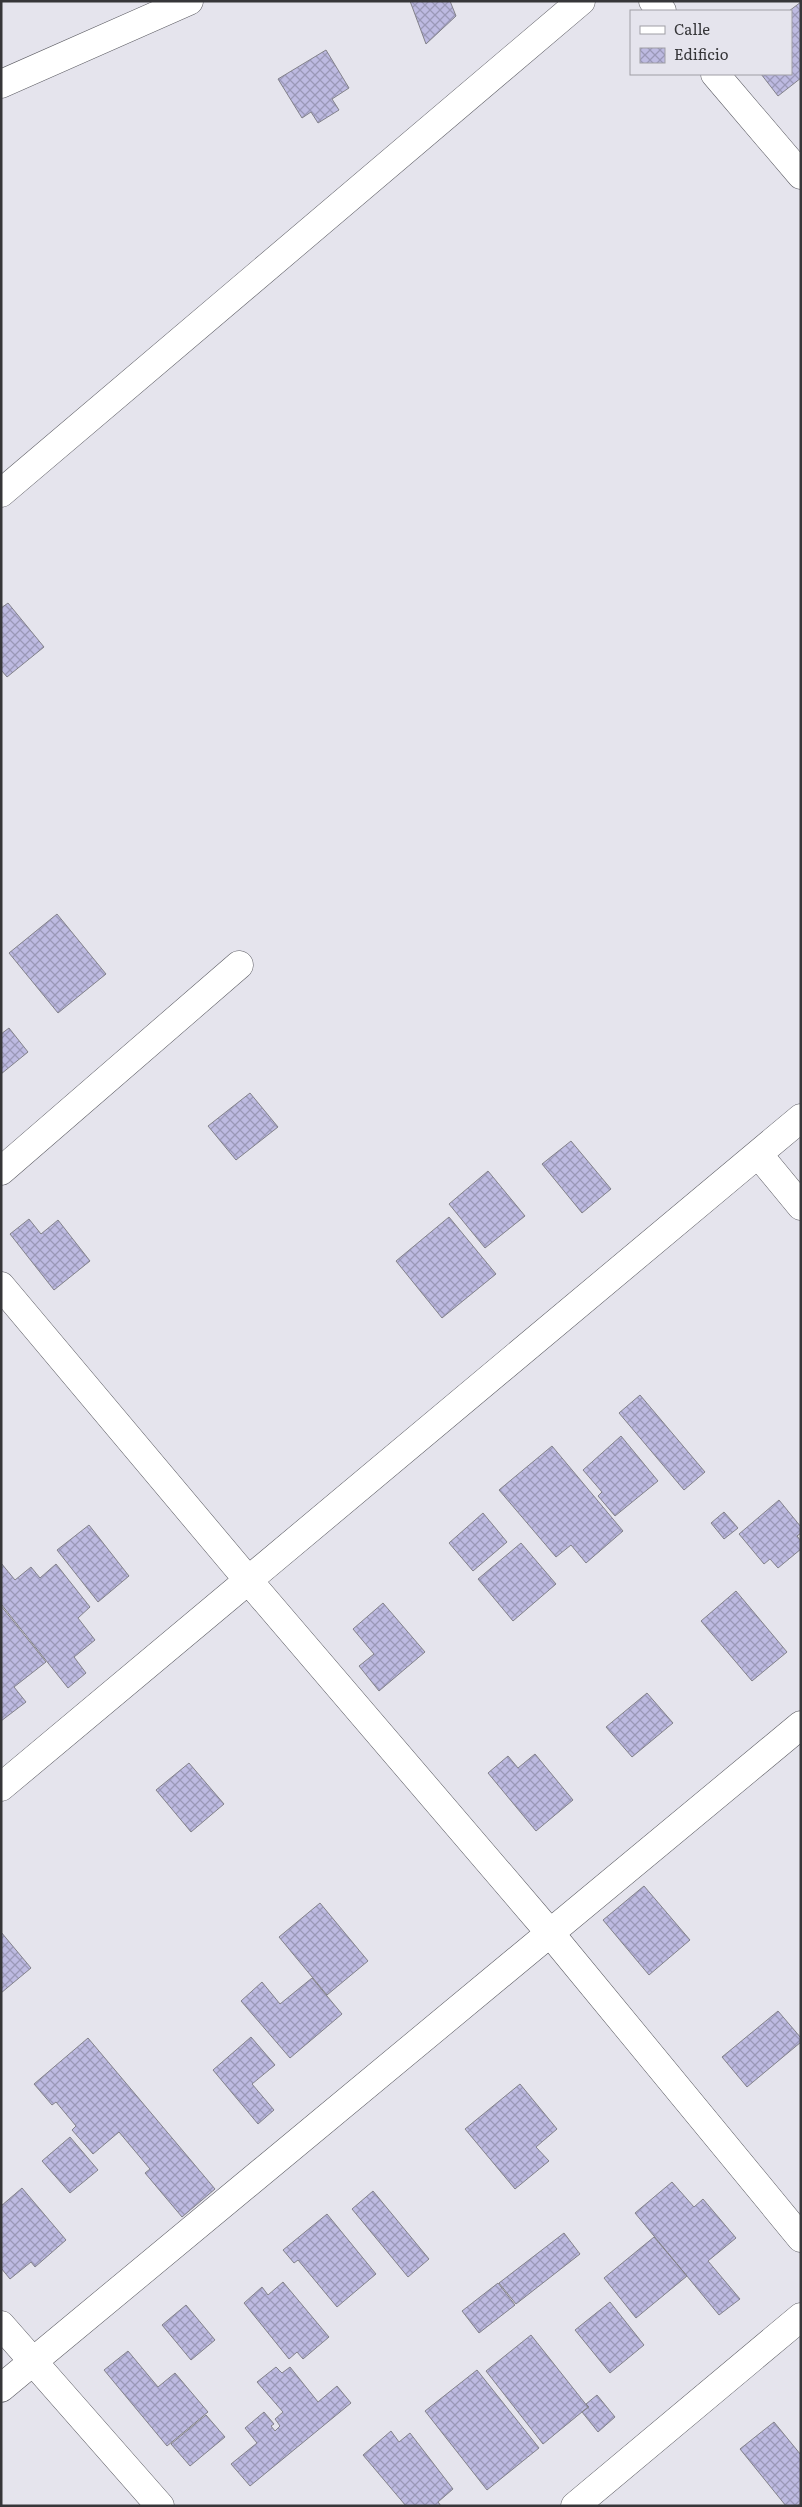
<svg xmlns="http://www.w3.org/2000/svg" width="802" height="2507" viewBox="0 0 802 2507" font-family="Literata,serif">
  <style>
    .building { fill: url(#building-cross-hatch); stroke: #83828b }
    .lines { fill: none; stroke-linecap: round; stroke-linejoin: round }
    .street-casing { stroke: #5b5b62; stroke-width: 29 }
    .street { stroke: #fff; stroke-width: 28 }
  </style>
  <defs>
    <pattern id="building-cross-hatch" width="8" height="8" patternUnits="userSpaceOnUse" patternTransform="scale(1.25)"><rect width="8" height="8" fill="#bdbae1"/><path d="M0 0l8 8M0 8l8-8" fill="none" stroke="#9a98b7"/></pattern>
  </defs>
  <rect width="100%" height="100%" fill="#e5e4ed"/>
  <path class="building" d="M410,1H450L456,16L426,44Z
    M801,2V78L778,96L761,74H791V11H789Z
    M326,50L349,88L332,99L339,110L318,123L311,112L302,118L278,79Z
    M8,603L44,647L7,677L1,670V608Z
    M57,914L106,974L58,1013L9,953Z
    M9,1028L28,1052L1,1074V1034Z
    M250,1093L278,1127L236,1160L208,1126Z
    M571,1141L611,1189L582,1213L542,1164Z
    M488,1171L525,1216L485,1248L449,1204Z
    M449,1217L496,1274L442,1318L396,1261Z
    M29,1219L41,1234L58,1220L90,1261L54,1290L10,1234Z
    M640,1395L705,1472L684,1490L619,1413Z
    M621,1436L658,1481L615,1516L598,1496L602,1492L583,1470Z
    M552,1446L623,1531L586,1563L571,1545L556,1557L499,1490Z
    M779,1500L801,1527V1533L797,1536L801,1541V1549L778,1568L770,1559L764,1564L739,1534Z
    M724,1512L738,1528L724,1539L711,1523Z
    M483,1513L507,1542L473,1571L449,1543Z
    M89,1525L129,1576L98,1602L57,1550Z
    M521,1543L556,1584L513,1621L478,1579Z
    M1,1563L15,1580L31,1567L40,1578L56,1564L90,1607L78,1618L95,1640L74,1657L86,1673L68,1688L1,1604Z
    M736,1591L787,1652L752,1681L701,1621Z
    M383,1603L425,1652L379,1691L359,1666L374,1654L353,1629Z
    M1,1606L46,1662L14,1687L26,1702L1,1721Z
    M647,1693L673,1723L632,1757L606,1727Z
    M535,1754L573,1800L536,1831L488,1773L508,1756L518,1768Z
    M189,1763L224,1804L191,1832L156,1790Z
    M644,1886L690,1940L649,1975L603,1920Z
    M320,1903L368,1961L327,1995L279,1937Z
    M1,1932L31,1968L1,1993Z
    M312,1978L342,2014L290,2058L241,2001L262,1982L280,2004Z
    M778,2011L801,2038V2042L747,2087L722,2057Z
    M251,2037L275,2065L252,2084L274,2110L258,2124L213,2070Z
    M88,2038L215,2189L182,2217L145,2173L150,2169L119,2132L93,2154L72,2130L76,2126L56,2102L52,2105L34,2084Z
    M520,2084L557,2129L536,2147L549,2161L515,2189L465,2129Z
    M70,2137L98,2170L70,2193L42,2161Z
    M672,2182L694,2207L703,2199L736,2238L708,2261L740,2299L719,2315L635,2213Z
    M22,2188L66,2240L35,2267L31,2262L10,2279L1,2268V2206Z
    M373,2191L429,2259L408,2277L352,2209Z
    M327,2214L376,2274L337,2307L298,2260L294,2263L283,2250Z
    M564,2233L580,2254L516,2304L499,2283Z
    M654,2237L687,2276L636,2318L604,2278Z
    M283,2282L329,2337L303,2359L297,2352L289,2359L244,2303L262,2287L268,2295Z
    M498,2283L515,2305L479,2333L462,2311Z
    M610,2302L644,2345L610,2373L575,2330Z
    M186,2305L215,2340L191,2360L162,2325Z
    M531,2335L588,2407L543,2444L486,2371Z
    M128,2351L158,2387L175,2373L208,2412L167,2446L104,2370Z
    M276,2367L282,2373L290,2367L318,2402L337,2386L351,2403L250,2486L231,2464L257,2443L245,2428L264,2412L274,2424L271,2426L275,2431L280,2426L275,2419L283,2412L257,2382Z
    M477,2370L539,2448L487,2490L425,2411Z
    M597,2395L615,2417L598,2432L582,2412L589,2407L586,2404Z
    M206,2415L225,2437L190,2466L171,2444Z
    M774,2422L801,2455V2503L797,2506H786L740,2449Z
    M391,2431L399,2442L410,2433L453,2489L438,2502L441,2506H406L363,2455Z"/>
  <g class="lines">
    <g class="street-casing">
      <path id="street" d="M653,1L662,11
        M715,74L801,175
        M1,84L189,1
        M1,493L581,1
        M758,1154L801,1206
        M1,1171L239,965
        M1,1286L248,1580L550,1933L801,2238
        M1,1787L801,1118
        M1,2325L160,2506
        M1,2388L801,1725
        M575,2506L801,2317"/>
    </g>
    <use href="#street" class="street"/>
  </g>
  <rect width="802" height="2507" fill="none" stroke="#363639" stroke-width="5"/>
  <rect x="630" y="10" width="162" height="65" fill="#e5e4ed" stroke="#9f9ea5"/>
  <rect x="640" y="26" width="25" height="8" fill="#ffffff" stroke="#9f9ea5"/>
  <text x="674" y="35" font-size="15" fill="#363639">Calle</text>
  <rect x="640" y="48" width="25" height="15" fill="url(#building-cross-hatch)" stroke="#9f9ea5"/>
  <text x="674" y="60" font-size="15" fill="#363639">Edificio</text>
</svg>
